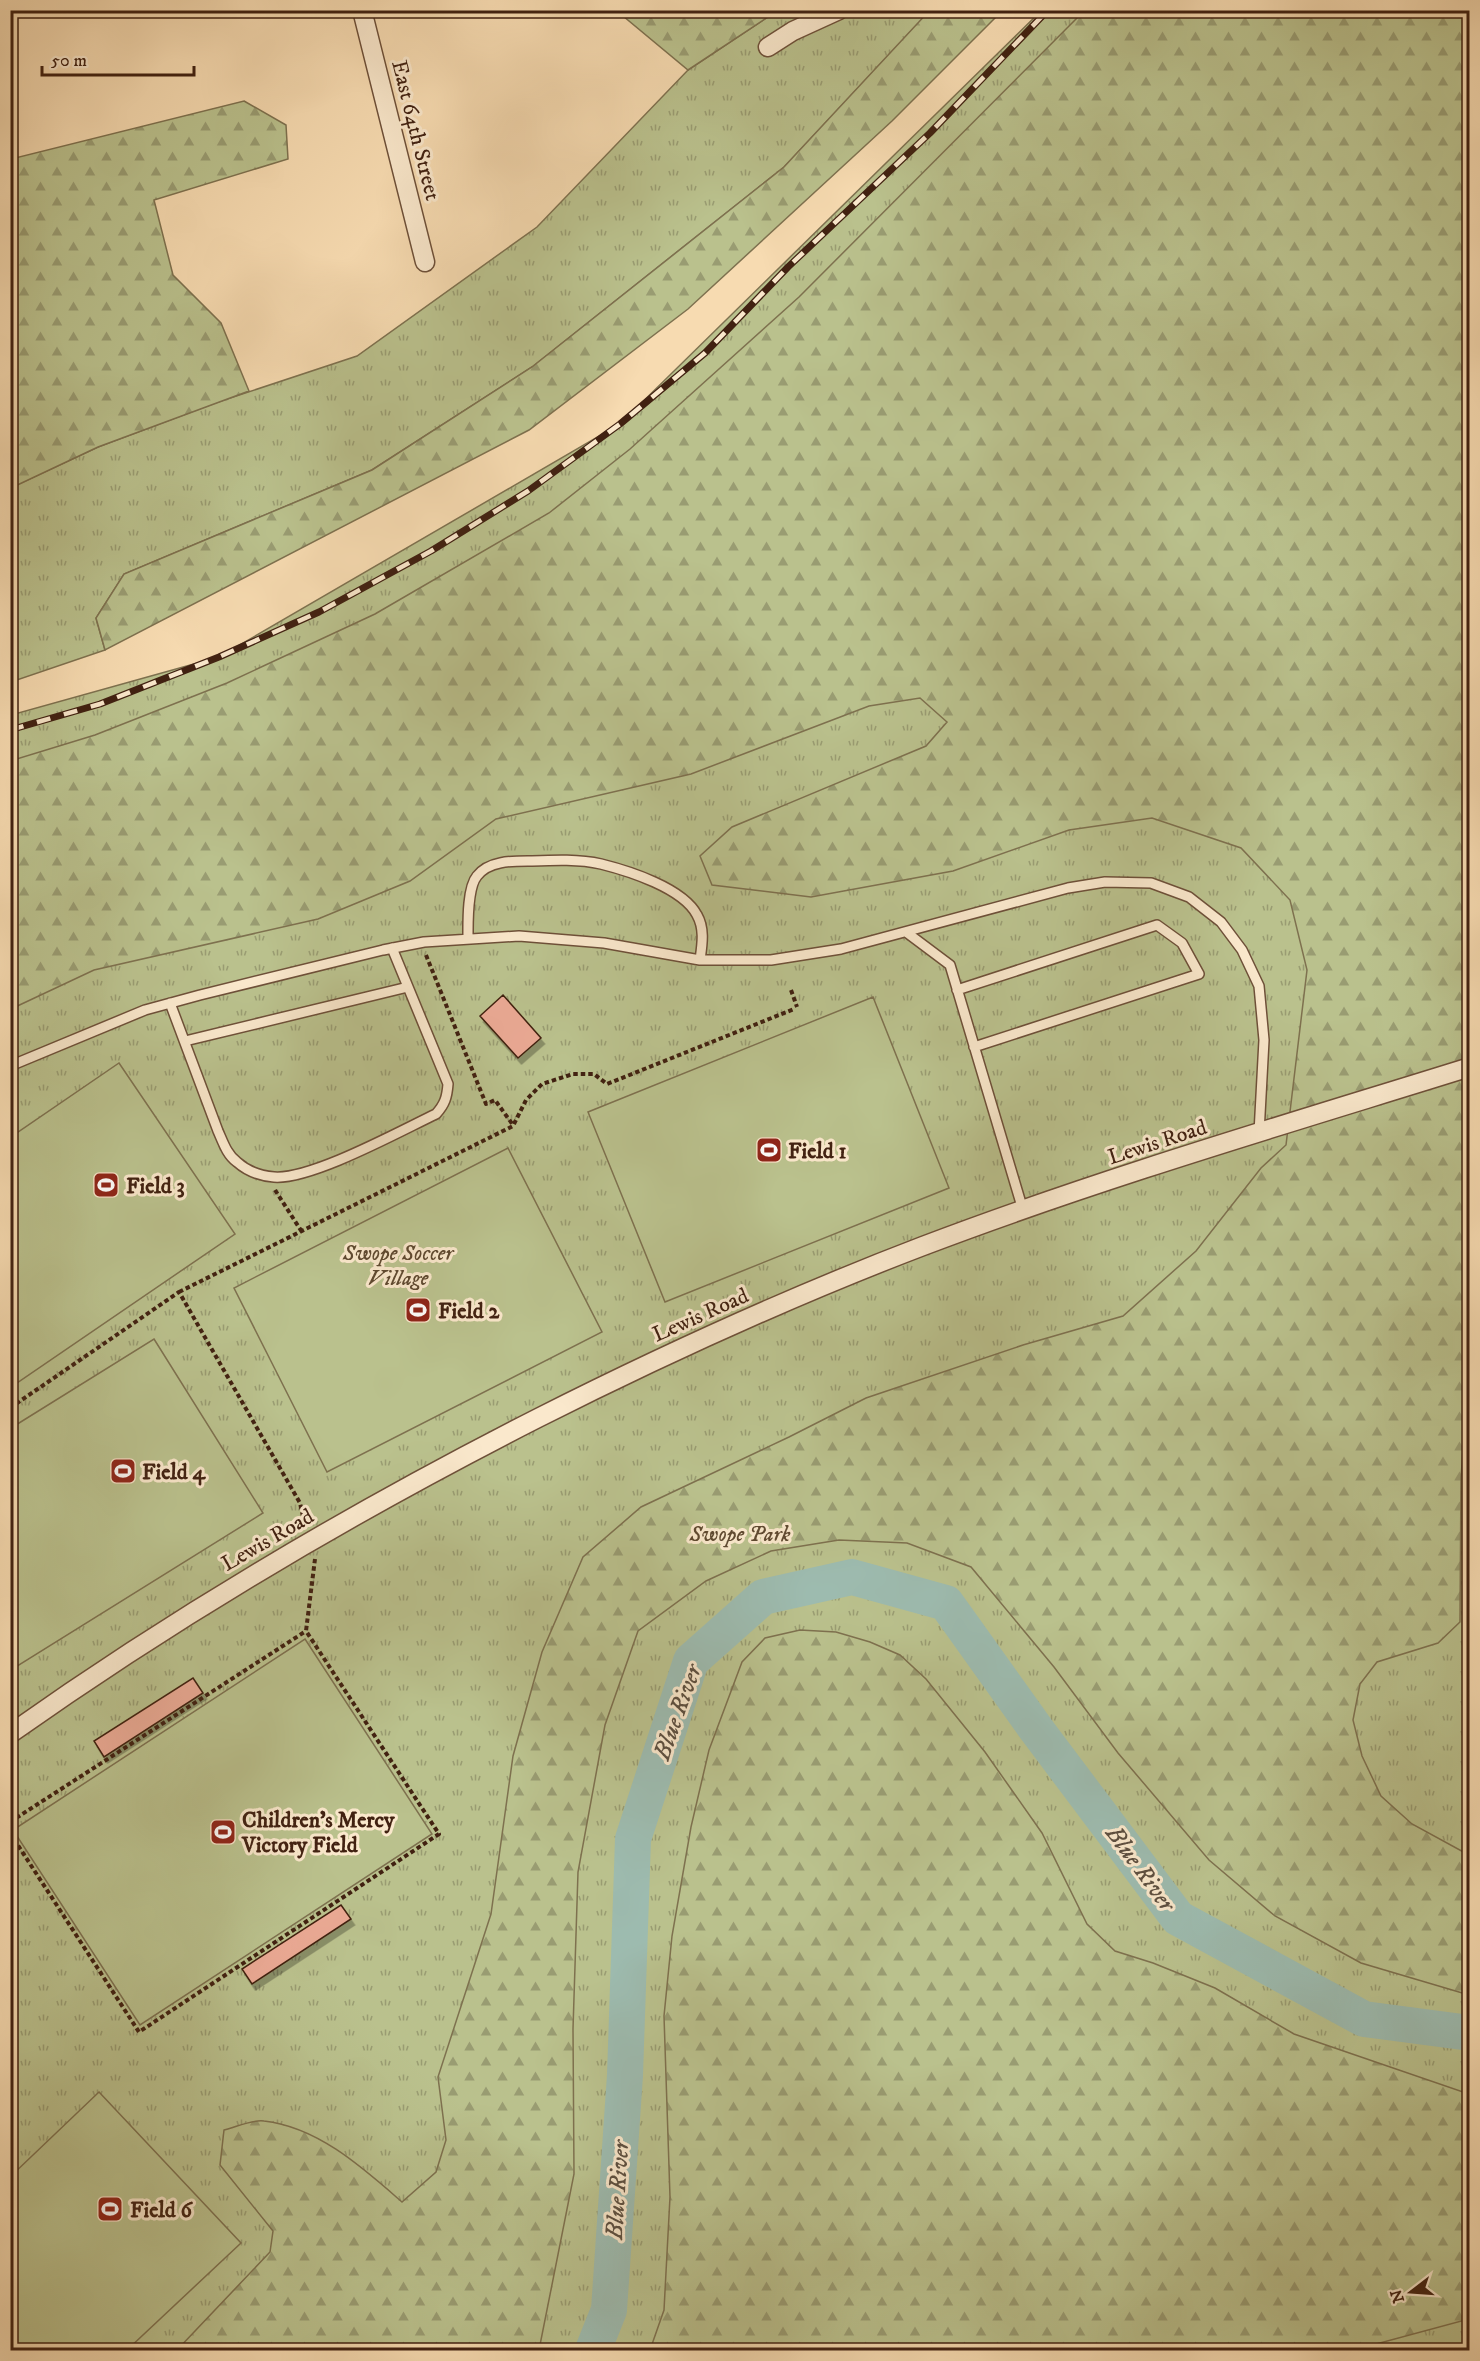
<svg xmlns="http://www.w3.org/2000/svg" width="1480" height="2361" viewBox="0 0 1480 2361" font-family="'IM FELL DW Pica',serif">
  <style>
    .grass { fill: url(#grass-tufts); stroke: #7e714f; stroke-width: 1.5 }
    .forest { fill: url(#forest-firs); stroke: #7e714f; stroke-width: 1.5 }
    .pitch { fill: #bac18d; stroke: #7e714f; stroke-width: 1.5 }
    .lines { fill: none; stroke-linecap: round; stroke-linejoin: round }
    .river { stroke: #9dbbaf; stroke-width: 36 }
    .building { fill: #eaa994; stroke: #412111; stroke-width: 1.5; filter: url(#shadow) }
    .service-casing { stroke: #6e5039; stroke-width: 12 }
    .minor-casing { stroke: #6e5039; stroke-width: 21 }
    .path { stroke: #412111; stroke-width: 4; stroke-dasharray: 4.5 3; stroke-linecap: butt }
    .service { stroke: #fae8cc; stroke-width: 9 }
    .minor { stroke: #fae8cc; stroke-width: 18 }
    .rail-casing { stroke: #412111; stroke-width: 7 }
    .rail { stroke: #fae8cc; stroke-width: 4.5; stroke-dasharray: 14; stroke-linecap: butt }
    .labels { text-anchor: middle; stroke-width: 6; stroke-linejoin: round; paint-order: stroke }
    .street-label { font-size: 22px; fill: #412111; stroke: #fae8cc }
    .poi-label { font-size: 22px; font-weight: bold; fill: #412111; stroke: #fae8cc; text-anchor: start }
    .park-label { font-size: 22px; font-style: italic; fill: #5f4930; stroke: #fae8cc }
    .water-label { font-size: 24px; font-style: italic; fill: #5d4f40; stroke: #fae8cc }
  </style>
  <defs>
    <pattern id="grass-tufts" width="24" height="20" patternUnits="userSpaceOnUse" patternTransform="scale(1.5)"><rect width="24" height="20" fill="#bac18d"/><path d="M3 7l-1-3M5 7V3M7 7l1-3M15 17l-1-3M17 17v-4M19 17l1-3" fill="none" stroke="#999c72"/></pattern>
    <pattern id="forest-firs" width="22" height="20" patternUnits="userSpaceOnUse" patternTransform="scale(1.5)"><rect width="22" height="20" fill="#bac18d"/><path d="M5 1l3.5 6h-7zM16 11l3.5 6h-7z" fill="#999c72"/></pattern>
    <filter id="shadow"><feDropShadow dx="3.5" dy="6" stdDeviation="0" flood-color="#0004"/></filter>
  </defs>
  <rect width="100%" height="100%" fill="#f7dbb1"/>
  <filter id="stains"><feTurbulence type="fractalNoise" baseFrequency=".00333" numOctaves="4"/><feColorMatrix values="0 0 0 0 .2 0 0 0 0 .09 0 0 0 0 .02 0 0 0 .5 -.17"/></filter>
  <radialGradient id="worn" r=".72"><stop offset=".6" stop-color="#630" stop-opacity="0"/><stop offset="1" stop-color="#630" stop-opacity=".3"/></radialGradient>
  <path class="grass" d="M777,11H930L784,167L532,367L372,470L124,574L96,618L105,650L11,682L10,488L98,447L215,403L357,356L537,227L688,70Z
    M1041,11H1469V2350H11V715L219,657L620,424Z"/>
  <path class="forest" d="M930,10L1002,11L892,121L688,309L529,430L105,650L96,618L124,574L372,470L532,367L784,167Z
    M617,11H777L688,70Z
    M1084,11H1469L1470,1406L1466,1408L1461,1478L1460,1622L1438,1643L1377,1662L1360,1684L1353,1720L1362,1756L1381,1796L1412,1824L1469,1855V1995L1361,1963L1275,1916L1209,1860L1118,1753L1054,1667L971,1567L907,1543L839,1540L771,1551L706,1581L638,1631L605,1725L578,1872L573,2029L574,2174L539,2350H177L270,2252L273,2231L220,2165L224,2130C236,2127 253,2119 264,2121C318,2127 363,2168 402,2202L436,2172L446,2140L438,2077L491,1914L513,1756L542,1652L583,1557L641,1507L789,1437L866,1398L1023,1345L1123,1316L1196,1251L1261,1168L1286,1145L1307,970L1290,900L1241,848L1152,818L1069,830L953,871L811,897L712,885L700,856L732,827L926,746L947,722L920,698L869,706L691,774L496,819L410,881L318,919L94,970L11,1009L10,761L95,735L227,683L375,614L549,513L630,449L799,297Z
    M244,101L286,125L288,159L154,200L173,275L221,323L249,391L98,447L11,488V159Z
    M800,1630L836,1632L870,1642L900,1655L926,1679L985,1752L1042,1833L1087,1924L1115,1951L1153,1963L1215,1988L1294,2034L1469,2094V2319L1354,2350H650L664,2310L670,2197L664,2016L672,1936L691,1827L709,1750L742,1662L765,1638Z"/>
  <path class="pitch" d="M873,997L949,1188L665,1302L588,1112Z
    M119,1063L235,1234L11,1387V1137Z
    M508,1148L602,1332L327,1472L234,1288Z
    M154,1339L263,1513L11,1670V1428Z
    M305,1639L432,1834L140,2025L13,1830Z
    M99,2092L241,2243L127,2350H11V2176Z"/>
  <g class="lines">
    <path class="river" d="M593,2350L609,2310L625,2075L633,1839L691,1661L763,1597L852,1577L946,1603L1036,1729L1178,1918L1364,2019L1470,2033"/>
  </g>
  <path class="building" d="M503,995L541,1038L518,1058L480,1016Z
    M193,1678L203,1693L104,1757L94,1741Z
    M341,1905L351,1919L252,1984L242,1969Z"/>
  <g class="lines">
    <g class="service-casing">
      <path id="service" d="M906,932L950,965L1023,1210
        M468,939C468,923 467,888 477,876C489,860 514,861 532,861C555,860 579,859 601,864C629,871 683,888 697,915C705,929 702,945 700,960
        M957,990L1157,925L1182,943L1199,974L974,1047
        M170,1003L218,1131C223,1142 227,1155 237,1162C247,1171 261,1176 274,1177C311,1180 400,1131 436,1114C445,1104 447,1097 448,1084L392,948
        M185,1041L408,987
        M10,1066L145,1010L200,995L383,950L424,942L519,936L604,943L700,960H771L841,949L1068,888L1105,882L1151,883L1189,897L1221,922L1242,950L1259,986L1264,1040L1259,1133"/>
    </g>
    <g class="minor-casing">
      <path id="minor" d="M362,10L425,262
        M768,47L793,31L839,10
        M10,1734C178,1615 355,1511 538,1418C663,1355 792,1296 923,1246C1102,1178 1287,1124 1470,1067"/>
    </g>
    <path class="path" d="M426,955L486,1104L495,1100L513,1125
      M791,990L797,1007
      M275,1190L302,1232
      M179,1292L513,1126L526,1100L542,1084L573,1074H594L607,1084L794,1009
      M10,1408L179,1292L300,1503L304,1521
      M10,1822L306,1631
      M10,1833L139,2032L439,1834L306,1631L315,1559"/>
    <use href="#service" class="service"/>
    <use href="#minor" class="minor"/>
    <g class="rail-casing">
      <path id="rail" d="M10,730L100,704L219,657L319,612L431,551L528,491L620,424L705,353L788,267L930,133L1048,10
        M1469,2350H1470"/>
    </g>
    <use href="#rail" class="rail"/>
  </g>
  <defs>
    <g id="stadium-square" transform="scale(1.35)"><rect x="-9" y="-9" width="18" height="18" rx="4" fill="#8f2418" stroke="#fae8cc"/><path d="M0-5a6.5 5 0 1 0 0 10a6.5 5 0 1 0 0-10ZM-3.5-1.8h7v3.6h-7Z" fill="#fff"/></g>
  </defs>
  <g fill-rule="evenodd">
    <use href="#stadium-square" x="769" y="1150"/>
    <use href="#stadium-square" x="106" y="1185"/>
    <use href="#stadium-square" x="418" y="1310"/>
    <use href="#stadium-square" x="123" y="1471"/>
    <use href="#stadium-square" x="223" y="1832"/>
    <use href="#stadium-square" x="110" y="2209"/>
  </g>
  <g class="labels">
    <g class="street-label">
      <text transform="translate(417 130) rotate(76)" y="8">East 64th Street</text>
      <text transform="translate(1157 1141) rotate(-18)" y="8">Lewis Road</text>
      <text transform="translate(700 1314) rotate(-24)" y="8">Lewis Road</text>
      <text transform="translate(267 1539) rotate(-30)" y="8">Lewis Road</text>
    </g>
    <g class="poi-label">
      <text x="788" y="1158">Field 1</text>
      <text x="126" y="1193">Field 3</text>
      <text x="438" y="1318">Field 2</text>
      <text x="142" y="1479">Field 4</text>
      <text x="242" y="1827">Children's Mercy<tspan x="242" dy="25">Victory Field</tspan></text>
      <text x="130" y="2217">Field 6</text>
    </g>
    <g class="park-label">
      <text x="398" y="1260">Swope Soccer<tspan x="398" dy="25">Village</tspan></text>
      <text x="740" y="1541">Swope Park</text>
    </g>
    <g class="water-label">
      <text transform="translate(677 1712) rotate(-70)" y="8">Blue River</text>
      <text transform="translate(1141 1868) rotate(54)" y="8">Blue River</text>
      <text transform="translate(617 2190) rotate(-86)" y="8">Blue River</text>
    </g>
  </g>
  <rect width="1480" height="2361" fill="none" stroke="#f7dbb1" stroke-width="36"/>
  <rect x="12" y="12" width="1456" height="2337" fill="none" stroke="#412111" stroke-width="3"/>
  <rect x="18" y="18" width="1444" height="2325" fill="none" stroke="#412111" stroke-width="1.5"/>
  <g transform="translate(1411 2292) rotate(253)" stroke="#fae8cc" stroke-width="4.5" paint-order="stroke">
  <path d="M0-4.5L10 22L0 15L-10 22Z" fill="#412111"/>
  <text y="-9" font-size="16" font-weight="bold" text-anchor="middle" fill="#412111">N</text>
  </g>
  <path d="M42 66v9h152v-9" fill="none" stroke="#412111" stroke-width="3"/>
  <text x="51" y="66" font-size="18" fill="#412111" stroke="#fae8cc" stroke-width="4.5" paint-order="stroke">50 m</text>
  <rect width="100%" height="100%" filter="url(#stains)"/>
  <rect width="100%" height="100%" fill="url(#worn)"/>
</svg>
